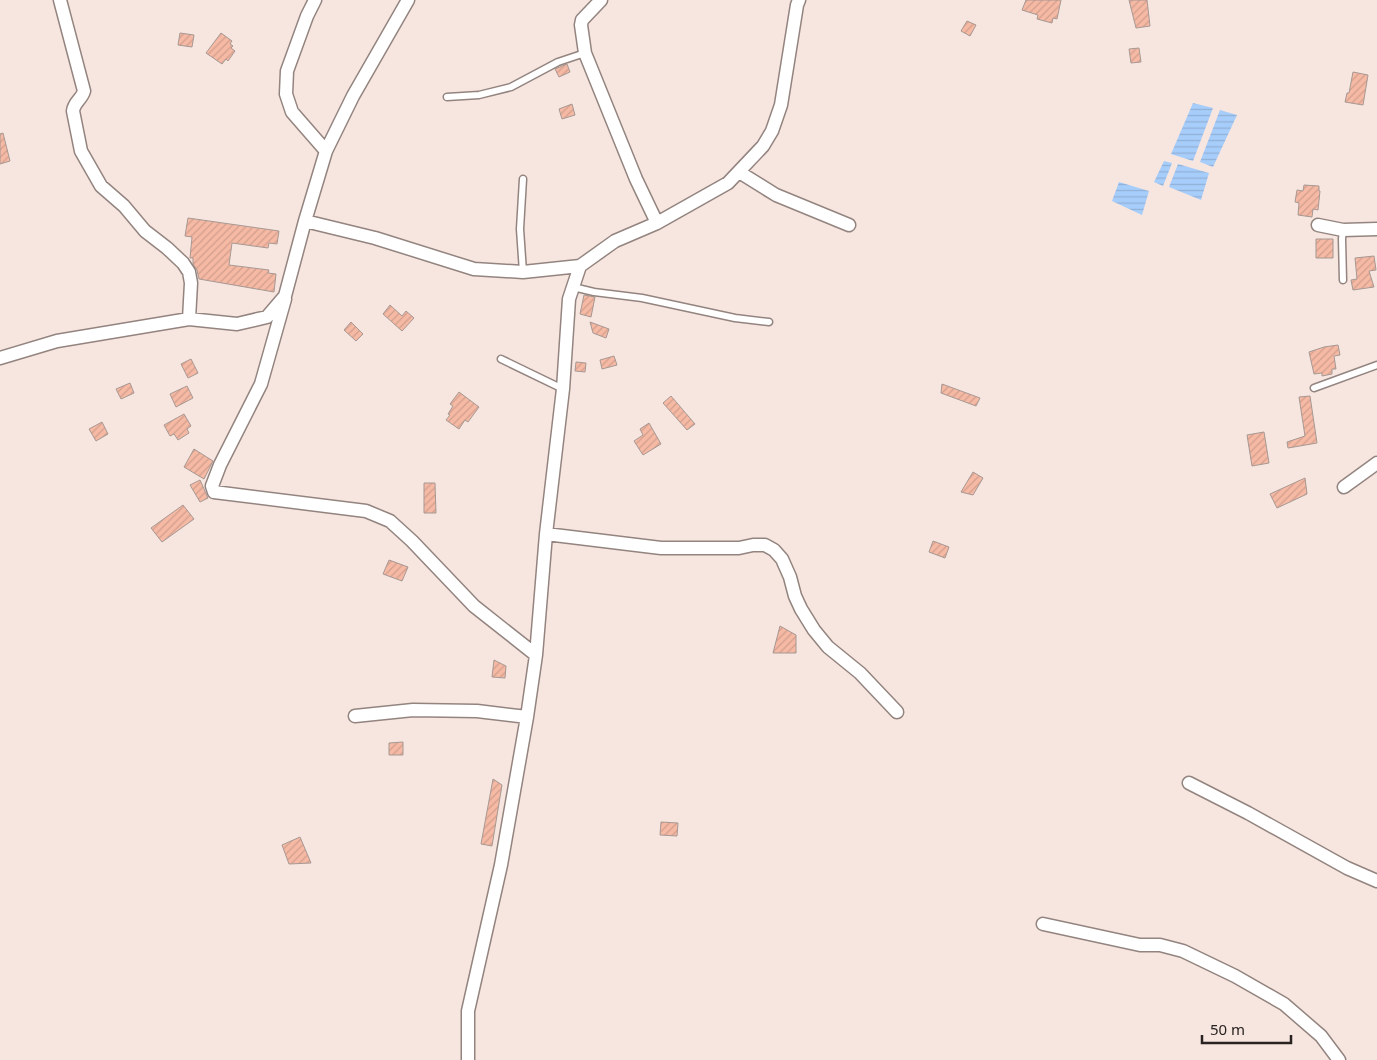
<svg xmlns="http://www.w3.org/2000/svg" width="1377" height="1060" viewBox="0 0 1377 1060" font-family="'Noto Sans',sans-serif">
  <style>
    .water { fill: url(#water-rules) }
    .building { fill: url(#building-hatch); stroke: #a79893 }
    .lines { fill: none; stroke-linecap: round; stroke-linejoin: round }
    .service-casing { stroke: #93847f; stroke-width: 9 }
    .minor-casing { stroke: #93847f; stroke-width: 15 }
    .service { stroke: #fff; stroke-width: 6 }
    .minor { stroke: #fff; stroke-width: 12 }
  </style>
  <defs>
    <pattern id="water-rules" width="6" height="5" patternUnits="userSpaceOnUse" patternTransform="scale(1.25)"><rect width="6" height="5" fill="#a7cdfb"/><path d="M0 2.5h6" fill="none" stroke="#90b0d7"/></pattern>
    <pattern id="building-hatch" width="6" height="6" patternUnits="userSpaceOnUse" patternTransform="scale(1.25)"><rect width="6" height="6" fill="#f5b9a4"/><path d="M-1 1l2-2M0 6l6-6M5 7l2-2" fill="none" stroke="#d29f8d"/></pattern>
  </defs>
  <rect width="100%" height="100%" fill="#f7e6e0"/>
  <path class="water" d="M1193,103L1213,108L1193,161L1171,154Z
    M1220,110L1237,115L1213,167L1200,162Z
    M1164,161L1172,163L1163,186L1154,182Z
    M1178,164L1209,173L1201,200L1169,187Z
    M1119,182L1149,191L1142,215L1112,201Z"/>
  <path class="building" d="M1026,0H1061L1057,19L1053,18L1052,23L1037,19L1038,15L1022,10Z
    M1129,0H1147L1150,26L1136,28Z
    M967,21L976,25L970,36L961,31Z
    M180,33L194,35L192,47L178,45Z
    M221,33L232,41L230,44L233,46L231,48L235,51L228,61L226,59L222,64L206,53Z
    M1139,48L1141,62L1131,63L1129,49Z
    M567,64L570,72L559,77L555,69Z
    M1353,72L1368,75L1363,105L1345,102L1347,93H1349Z
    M572,104L575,115L562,119L559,109Z
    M3,133L10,161L0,164V134Z
    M1304,185L1319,186V191H1320L1318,210L1313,209L1312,217L1298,215L1299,203L1295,202L1297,190L1303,191Z
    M188,218L279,231L277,244L269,243L268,248L232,243L229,265L269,270L268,273L276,274L274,292L199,279L197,270L193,264V258H190L192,237L185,236Z
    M1316,239H1333V258H1316Z
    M1374,256L1376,270L1369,271L1374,287L1353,290L1351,280L1357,279L1355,258Z
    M584,295L595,297L591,317L580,314Z
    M390,305L402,316L406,311L414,318L402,331L383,314Z
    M351,322L363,334L356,341L344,330Z
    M590,322L609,329L606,338L593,333Z
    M1338,345L1340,355L1334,356L1336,369H1332V374L1322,376V373L1314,374L1309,352L1324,347Z
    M614,356L617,365L602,369L600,360Z
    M191,359L198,373L188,378L181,364Z
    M576,362L586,363L585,372L575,371Z
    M130,383L134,393L121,399L116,389Z
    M942,384L980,398L976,406L941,393Z
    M187,386L193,398L176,407L170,394Z
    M459,392L479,407L468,422L465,420L459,429L446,420L450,415L448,414L453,406L450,404Z
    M671,396L695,424L687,430L663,403Z
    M1310,396L1317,443L1288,448L1287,442L1305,436L1299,397Z
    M184,414L191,426L187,429L189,433L178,440L174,434L170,436L164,425Z
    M102,422L108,434L96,441L89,429Z
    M649,423L661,444L643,455L634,441L643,435L640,429Z
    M1264,432L1269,463L1252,466L1247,435Z
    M194,449L213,461L204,479L184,467Z
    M973,472L983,478L973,495L961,492Z
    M1305,478L1307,494L1277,508L1270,494Z
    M200,480L208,498L200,502L190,485Z
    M424,483H435L436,513H424Z
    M183,505L194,519L162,542L151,528Z
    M933,541L949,547L945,558L929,552Z
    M389,560L408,567L402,581L383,574Z
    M780,626L796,635V653H773Z
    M494,660L506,666L505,678L492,677Z
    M403,742V755H389V743Z
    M493,779L502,785L492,846L481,844Z
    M661,822L678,823L677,836L660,835Z
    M300,837L311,863L289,864L282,845Z"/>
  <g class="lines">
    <g class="service-casing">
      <path id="service" d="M447,97L479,95L511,87L558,62L585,53
        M523,179L520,229L523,272
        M1343,280L1342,239L1343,230
        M573,287L594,292L642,298L735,318L769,322
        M501,359L563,389
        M1314,388L1377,365"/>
    </g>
    <g class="minor-casing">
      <path id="minor" d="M60,0L84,91C82,99 74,102 73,111L81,151L101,186L124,206L145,231L167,248L183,263L189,272L191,283L189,319
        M315,0L307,16L287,71L286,94L292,112L326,151
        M601,0L582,20L581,25L585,53L636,179L657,223
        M739,172L776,195L849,225
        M305,221L375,238L474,269L523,272L580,266
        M1318,225L1343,230L1377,229
        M285,299L261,384L220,465L212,486L214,492L366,511L390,521L412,541L474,606L536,655
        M0,358L57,341L189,319L237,324L267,317L285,296L305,221L326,151L353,96L408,0
        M1344,487L1377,463
        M546,534L661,548H739L753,545H765L774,550L782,559L790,577L795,596L801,609L814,630L828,647L860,673L897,712
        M355,716L413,710L477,711L527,717
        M1189,783L1248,813L1347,868L1377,881
        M1043,924L1140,945H1160L1183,951L1235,976L1284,1004L1321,1036L1339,1060
        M468,1060V1011L501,865L527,717L536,655L546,534L563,389L569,299L580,266L615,241L657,223L728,183L763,146L772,131L781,105L797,5L799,0"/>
    </g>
    <use href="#service" class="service"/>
    <use href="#minor" class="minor"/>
  </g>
  <path d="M1202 1035v8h89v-8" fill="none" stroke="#282220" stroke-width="2.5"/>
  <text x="1210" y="1035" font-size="15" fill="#282220" stroke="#f7e6e0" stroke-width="4" paint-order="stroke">50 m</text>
</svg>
